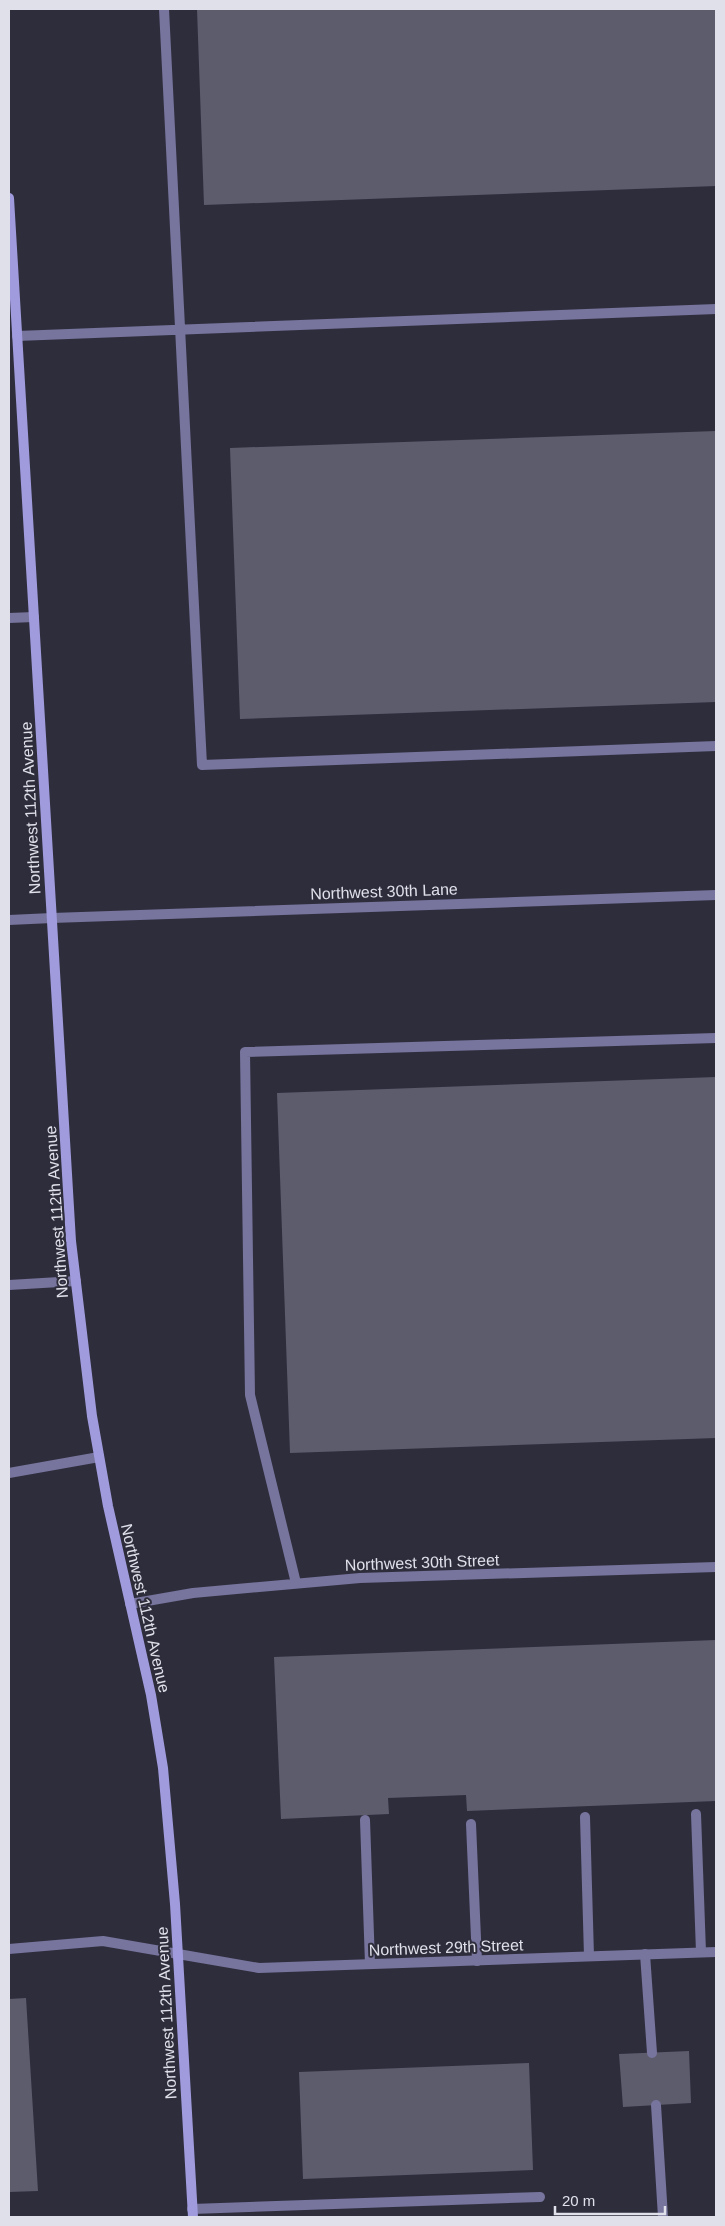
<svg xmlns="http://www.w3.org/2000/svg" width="725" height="2226" viewBox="0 0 725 2226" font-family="Arial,sans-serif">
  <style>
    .building { fill: #5c5c6d }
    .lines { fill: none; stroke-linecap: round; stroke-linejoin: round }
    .lane { stroke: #77749d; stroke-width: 10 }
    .street { stroke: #77749d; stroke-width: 10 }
    .secondary { stroke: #a09bdc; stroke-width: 10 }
    .labels { text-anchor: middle; stroke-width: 4; stroke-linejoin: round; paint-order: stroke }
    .street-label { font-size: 16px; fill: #e0e0ea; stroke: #2e2d3c }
  </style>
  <rect width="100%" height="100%" fill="#2e2d3c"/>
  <path class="building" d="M197,9H716V186L204,205Z
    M716,431V702L240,719L230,448Z
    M716,1077V1438L290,1453L277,1093Z
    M716,1640V1801L467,1811L466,1795L388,1798L389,1814L281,1819L274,1657Z
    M26,1998L38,2191L9,2192V1999Z
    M689,2051L691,2103L623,2107L619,2054Z
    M529,2063L533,2170L303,2179L299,2072Z"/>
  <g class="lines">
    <path class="lane" d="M164,9L202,765L716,746
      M17,336L716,309
      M9,618L34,617
      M9,920L52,918
      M9,1285L76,1281
      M9,1473L99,1457
      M296,1583L250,1395L245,1052L716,1038
      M130,1604L193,1593L360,1578L716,1567
      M696,1814L701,1952
      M585,1817L589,1956
      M365,1820L370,1964
      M471,1824L477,1961
      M9,1949L103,1941L178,1954
      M645,1954L652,2053
      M656,2105L663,2217
      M192,2209L540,2197"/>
    <path class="street" d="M52,918L716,895
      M178,1954L259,1968L716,1952"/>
    <path class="secondary" d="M9,198L71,1241L92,1416L108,1506L151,1695L163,1768L175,1904L193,2217"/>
  </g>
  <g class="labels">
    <g class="street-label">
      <text transform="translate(30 808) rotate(-93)" y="6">Northwest 112th Avenue</text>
      <text transform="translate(384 891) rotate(-2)" y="6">Northwest 30th Lane</text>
      <text transform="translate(56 1212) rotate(-94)" y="6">Northwest 112th Avenue</text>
      <text transform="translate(422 1562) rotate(-2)" y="6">Northwest 30th Street</text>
      <text transform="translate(146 1608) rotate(77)" y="6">Northwest 112th Avenue</text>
      <text transform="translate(446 1947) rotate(-2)" y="6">Northwest 29th Street</text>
      <text transform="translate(166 2013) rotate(-93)" y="6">Northwest 112th Avenue</text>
    </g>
  </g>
  <rect width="725" height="2226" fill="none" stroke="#e0e0ea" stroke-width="20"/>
  <path d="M555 2206v8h110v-8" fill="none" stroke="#e0e0ea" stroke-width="2.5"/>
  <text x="562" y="2206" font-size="15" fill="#e0e0ea" stroke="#2e2d3c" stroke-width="4" paint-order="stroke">20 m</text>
</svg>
